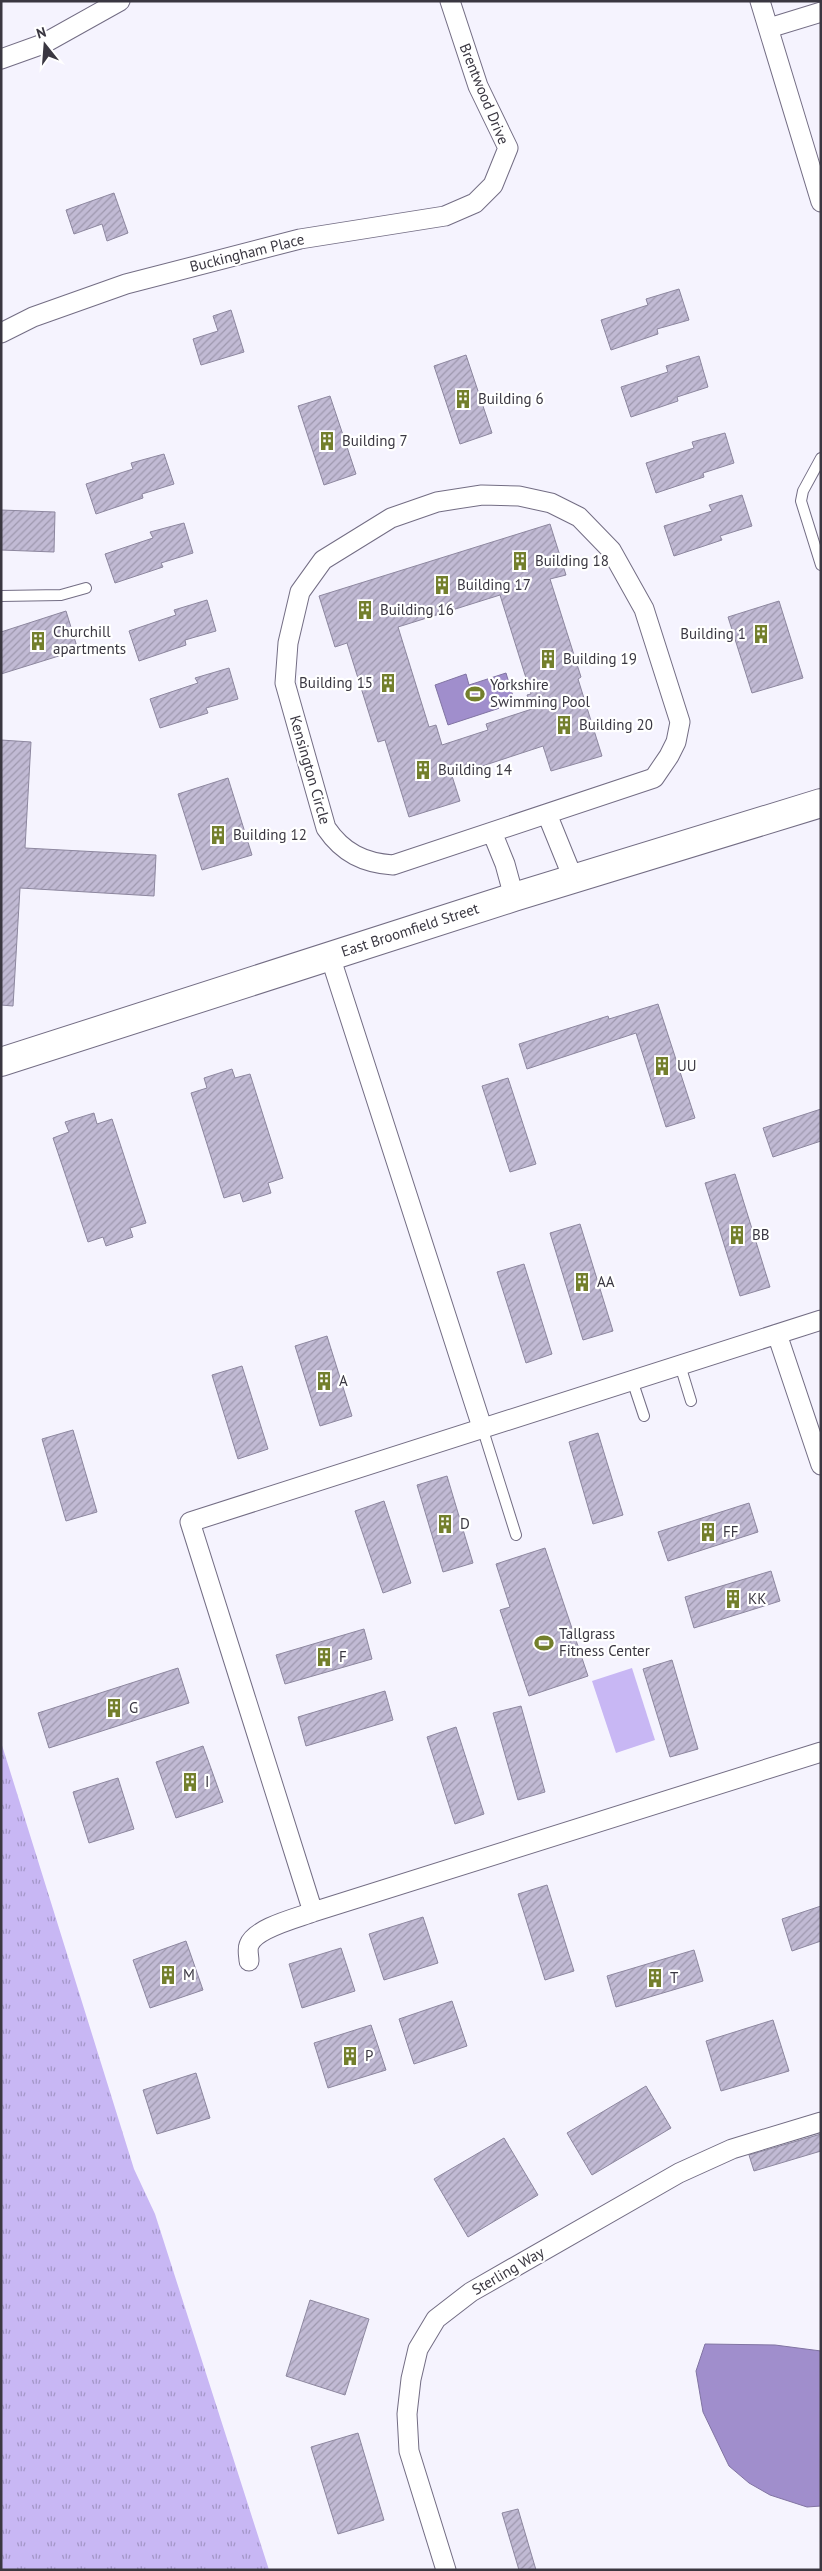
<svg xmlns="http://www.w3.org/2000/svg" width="822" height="2571" viewBox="0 0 822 2571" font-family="'PT Sans',sans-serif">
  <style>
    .grass { fill: url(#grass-tufts) }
    .pitch { fill: #c8b7f4 }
    .water { fill: #a08ecc; stroke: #8174a2 }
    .building { fill: url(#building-hatch); stroke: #8d879f; fill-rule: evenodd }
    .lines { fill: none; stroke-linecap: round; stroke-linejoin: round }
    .lane-casing { stroke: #736d84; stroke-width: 12 }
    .street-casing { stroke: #736d84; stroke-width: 21 }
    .secondary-casing { stroke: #736d84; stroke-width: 30 }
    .lane { stroke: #fff; stroke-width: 10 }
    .street { stroke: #fff; stroke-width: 19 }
    .secondary { stroke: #fff; stroke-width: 28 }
    .labels { text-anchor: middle; stroke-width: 4.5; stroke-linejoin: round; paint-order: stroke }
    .street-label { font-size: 15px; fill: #3a3741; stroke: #fff }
    .poi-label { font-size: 15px; fill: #3a3741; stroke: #fff; text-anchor: start }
  </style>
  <defs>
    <pattern id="grass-tufts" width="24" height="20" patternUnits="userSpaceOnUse" patternTransform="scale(1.25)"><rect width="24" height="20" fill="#c8b7f4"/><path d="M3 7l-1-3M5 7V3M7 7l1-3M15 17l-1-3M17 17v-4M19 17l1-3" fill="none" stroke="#a396c7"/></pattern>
    <pattern id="building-hatch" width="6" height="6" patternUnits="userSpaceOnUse" patternTransform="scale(1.25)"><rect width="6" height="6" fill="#c1bad4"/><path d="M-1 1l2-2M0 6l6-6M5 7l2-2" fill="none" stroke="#9e98ae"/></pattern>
  </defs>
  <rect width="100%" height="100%" fill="#f5f3fe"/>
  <path class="grass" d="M1,1742L134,2169L155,2214L269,2570H1Z"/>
  <path class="pitch" d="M632,1668L655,1740L616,1753L592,1681Z"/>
  <path class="water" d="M506,673L515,703L448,725L435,685L466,674L469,685Z
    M705,2344L775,2345L821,2351V2506L807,2507L770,2495L749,2483L729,2466L703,2412L696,2371Z"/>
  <path class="building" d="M114,193L128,233L107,241L102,224L74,234L66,210Z
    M679,289L689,320L657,329L658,334L611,350L601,320L648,305L646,299Z
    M231,310L244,352L201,365L193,339L218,331L213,316Z
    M466,355L492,433L460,444L434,366Z
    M699,356L708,387L677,397L678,401L631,417L621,387L668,372L666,366Z
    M330,396L356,474L324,485L298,406Z
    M725,433L734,463L703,473L704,477L656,493L646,463L694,448L692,442Z
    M164,454L174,484L142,494L143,498L96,514L86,484L133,469L131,463Z
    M742,495L752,526L720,536L722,540L674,556L664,526L712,511L709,505Z
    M1,510L55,512L54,552L1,550Z
    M184,523L193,553L161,563L163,567L115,583L105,554L153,538L150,532Z
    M550,524L566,575L550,579L581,677L578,679L602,756L551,771L543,746L452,776L460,801L409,817L385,740L378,742L347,643L335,647L319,596ZM500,595L531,694L527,695L532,709L486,724L488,730L442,745L436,725L429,727L398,627Z
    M207,600L216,631L185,640L186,645L139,661L129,631L176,615L174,610Z
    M779,601L803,678L752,693L728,617Z
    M66,611L78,650L1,674V632Z
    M229,668L238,699L206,708L208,713L160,728L150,699L198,683L195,678Z
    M1,740L31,742L25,848L156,855L154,896L20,888L13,1006L1,1005Z
    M228,778L252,855L202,870L178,794Z
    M658,1004L695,1118L666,1127L636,1033L527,1069L519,1044L608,1016L609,1019Z
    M232,1069L235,1078L250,1074L283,1178L268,1183L271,1193L243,1202L240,1193L224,1198L191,1093L207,1088L204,1078Z
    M508,1078L536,1164L510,1172L482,1086Z
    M821,1109V1141L773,1157L763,1128Z
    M94,1113L97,1124L112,1119L146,1223L130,1228L133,1237L106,1246L103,1237L88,1242L53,1138L69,1132L65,1122Z
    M735,1174L770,1287L740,1296L705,1183Z
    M580,1224L613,1331L583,1340L550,1233Z
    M524,1264L552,1354L526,1363L497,1272Z
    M327,1336L352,1416L320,1426L295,1346Z
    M242,1366L268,1449L238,1459L212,1375Z
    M73,1430L97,1512L66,1521L42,1439Z
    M598,1433L623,1515L593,1524L569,1442Z
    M447,1476L473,1563L443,1572L417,1485Z
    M384,1501L411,1583L383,1593L355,1511Z
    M749,1503L758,1532L668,1561L658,1532Z
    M545,1548L588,1676L529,1696L500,1610L510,1607L496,1564Z
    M771,1571L780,1601L694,1628L685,1597Z
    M364,1629L372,1659L285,1684L276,1655Z
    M672,1660L698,1749L670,1757L643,1669Z
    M178,1668L189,1703L49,1748L38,1713Z
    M385,1691L393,1720L306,1746L298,1717Z
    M521,1706L545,1792L518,1800L493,1713Z
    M456,1727L484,1814L455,1824L427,1737Z
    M203,1746L223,1802L176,1818L156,1762Z
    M118,1778L134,1829L89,1843L73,1792Z
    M547,1885L574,1971L545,1980L518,1894Z
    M821,1906V1941L792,1951L782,1919Z
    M423,1917L438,1963L384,1980L369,1934Z
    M186,1941L203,1990L150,2008L133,1960Z
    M341,1948L355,1991L302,2008L289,1964Z
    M694,1950L703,1981L616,2007L607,1976Z
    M452,2001L467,2046L414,2064L399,2019Z
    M773,2020L789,2071L721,2091L706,2041Z
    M371,2025L386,2070L328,2088L314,2043Z
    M196,2073L210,2118L157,2134L143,2090Z
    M646,2086L671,2128L592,2175L567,2133Z
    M821,2134V2151L754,2171L749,2155Z
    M504,2138L538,2195L468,2237L434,2179Z
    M310,2300L369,2319L345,2395L286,2376Z
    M358,2433L384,2520L338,2534L311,2447Z
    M518,2509L536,2570H519L502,2513Z"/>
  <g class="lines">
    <g class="lane-casing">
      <path id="lane" d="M821,458L803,491L801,501L821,565
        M1,596L61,595L86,588
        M680,1365L691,1401
        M632,1380L644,1416
        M482,1427L516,1535"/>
    </g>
    <g class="street-casing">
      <path id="street" d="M760,1L821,202
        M769,28L821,12
        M1,59L43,44L120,1
        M1,333L33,317L126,284L300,239L445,216L475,203L493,185L508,148L478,86L450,1
        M482,495L519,496L551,503L579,517L611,550L644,609L680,722L676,742L669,756L654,778L393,865C364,863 343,853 326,828L285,683L288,643L300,592L323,560L391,518L437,502Z
        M547,814L573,878
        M492,832L505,864L514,897
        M330,956L482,1427
        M777,1334L821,1465
        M313,1912L190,1522L821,1320
        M249,1961C249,1956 247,1950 249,1945C255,1928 297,1918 313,1912L821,1752
        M446,2570L409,2451L407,2414L411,2379L418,2349L436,2319L471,2292L679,2173L732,2149L821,2122"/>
    </g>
    <g class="secondary-casing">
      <path id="secondary" d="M1,1062L514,897L821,803"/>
    </g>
    <use href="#lane" class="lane"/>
    <use href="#street" class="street"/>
    <use href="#secondary" class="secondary"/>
  </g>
  <defs>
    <g id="building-bare" transform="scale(1.5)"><path d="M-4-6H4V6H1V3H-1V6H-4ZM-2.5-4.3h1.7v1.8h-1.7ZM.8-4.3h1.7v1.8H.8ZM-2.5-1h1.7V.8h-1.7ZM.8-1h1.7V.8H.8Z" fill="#737f2c" stroke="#fff" stroke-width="2.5" paint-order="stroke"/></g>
    <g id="stadium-bare" transform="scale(1.5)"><path d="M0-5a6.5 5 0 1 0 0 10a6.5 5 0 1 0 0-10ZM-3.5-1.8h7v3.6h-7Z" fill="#737f2c" stroke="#fff" stroke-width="2.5" paint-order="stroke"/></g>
  </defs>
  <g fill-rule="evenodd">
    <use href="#building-bare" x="463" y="399"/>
    <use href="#building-bare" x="327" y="441"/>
    <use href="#building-bare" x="520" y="561"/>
    <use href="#building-bare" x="442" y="585"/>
    <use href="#building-bare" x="365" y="610"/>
    <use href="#building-bare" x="761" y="634"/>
    <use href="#building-bare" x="38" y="641"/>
    <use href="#building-bare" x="548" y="659"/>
    <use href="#building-bare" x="388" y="683"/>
    <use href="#stadium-bare" x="475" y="694"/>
    <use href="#building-bare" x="564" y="725"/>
    <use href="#building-bare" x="423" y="770"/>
    <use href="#building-bare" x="218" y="835"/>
    <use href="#building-bare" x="662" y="1066"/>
    <use href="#building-bare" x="737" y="1235"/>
    <use href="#building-bare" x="582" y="1282"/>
    <use href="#building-bare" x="324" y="1381"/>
    <use href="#building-bare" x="445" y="1524"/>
    <use href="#building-bare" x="708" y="1532"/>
    <use href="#building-bare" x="733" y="1599"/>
    <use href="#stadium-bare" x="544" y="1643"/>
    <use href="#building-bare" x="324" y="1657"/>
    <use href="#building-bare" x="114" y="1708"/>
    <use href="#building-bare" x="190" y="1782"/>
    <use href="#building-bare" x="168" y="1975"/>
    <use href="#building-bare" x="655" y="1978"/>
    <use href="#building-bare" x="350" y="2056"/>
  </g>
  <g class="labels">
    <g class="street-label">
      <text transform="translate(484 94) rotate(68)" y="5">Brentwood Drive</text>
      <text transform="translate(247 253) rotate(-14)" y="5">Buckingham Place</text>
      <text transform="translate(310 770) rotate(74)" y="5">Kensington Circle</text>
      <text transform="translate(410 930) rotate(-18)" y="5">East Broomfield Street</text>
      <text transform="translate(508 2271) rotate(-30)" y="5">Sterling Way</text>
    </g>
    <g class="poi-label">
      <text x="478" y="404">Building 6</text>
      <text x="342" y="446">Building 7</text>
      <text x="535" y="566">Building 18</text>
      <text x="457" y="590">Building 17</text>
      <text x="380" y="615">Building 16</text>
      <text x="53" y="637">Churchill<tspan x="53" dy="17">apartments</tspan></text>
      <text x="746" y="639" text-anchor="end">Building 1</text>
      <text x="563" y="664">Building 19</text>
      <text x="373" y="688" text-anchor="end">Building 15</text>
      <text x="490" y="690">Yorkshire<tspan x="490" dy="17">Swimming Pool</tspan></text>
      <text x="579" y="730">Building 20</text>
      <text x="438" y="775">Building 14</text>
      <text x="233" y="840">Building 12</text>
      <text x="677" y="1071">UU</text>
      <text x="752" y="1240">BB</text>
      <text x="597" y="1287">AA</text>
      <text x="339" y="1386">A</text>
      <text x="460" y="1529">D</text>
      <text x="723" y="1537">FF</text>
      <text x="748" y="1604">KK</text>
      <text x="559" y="1639">Tallgrass<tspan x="559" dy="17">Fitness Center</tspan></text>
      <text x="339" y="1662">F</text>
      <text x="129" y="1713">G</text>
      <text x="205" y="1787">I</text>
      <text x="183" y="1980">M</text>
      <text x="670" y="1983">T</text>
      <text x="365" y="2061">P</text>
    </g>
  </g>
  <rect width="822" height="2571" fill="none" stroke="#3a3741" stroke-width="5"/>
  <g transform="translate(45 45) rotate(343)" stroke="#ffffff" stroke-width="4" paint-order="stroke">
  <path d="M0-4L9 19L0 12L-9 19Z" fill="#3a3741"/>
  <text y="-8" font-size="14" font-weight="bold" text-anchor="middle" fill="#3a3741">N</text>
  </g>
</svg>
